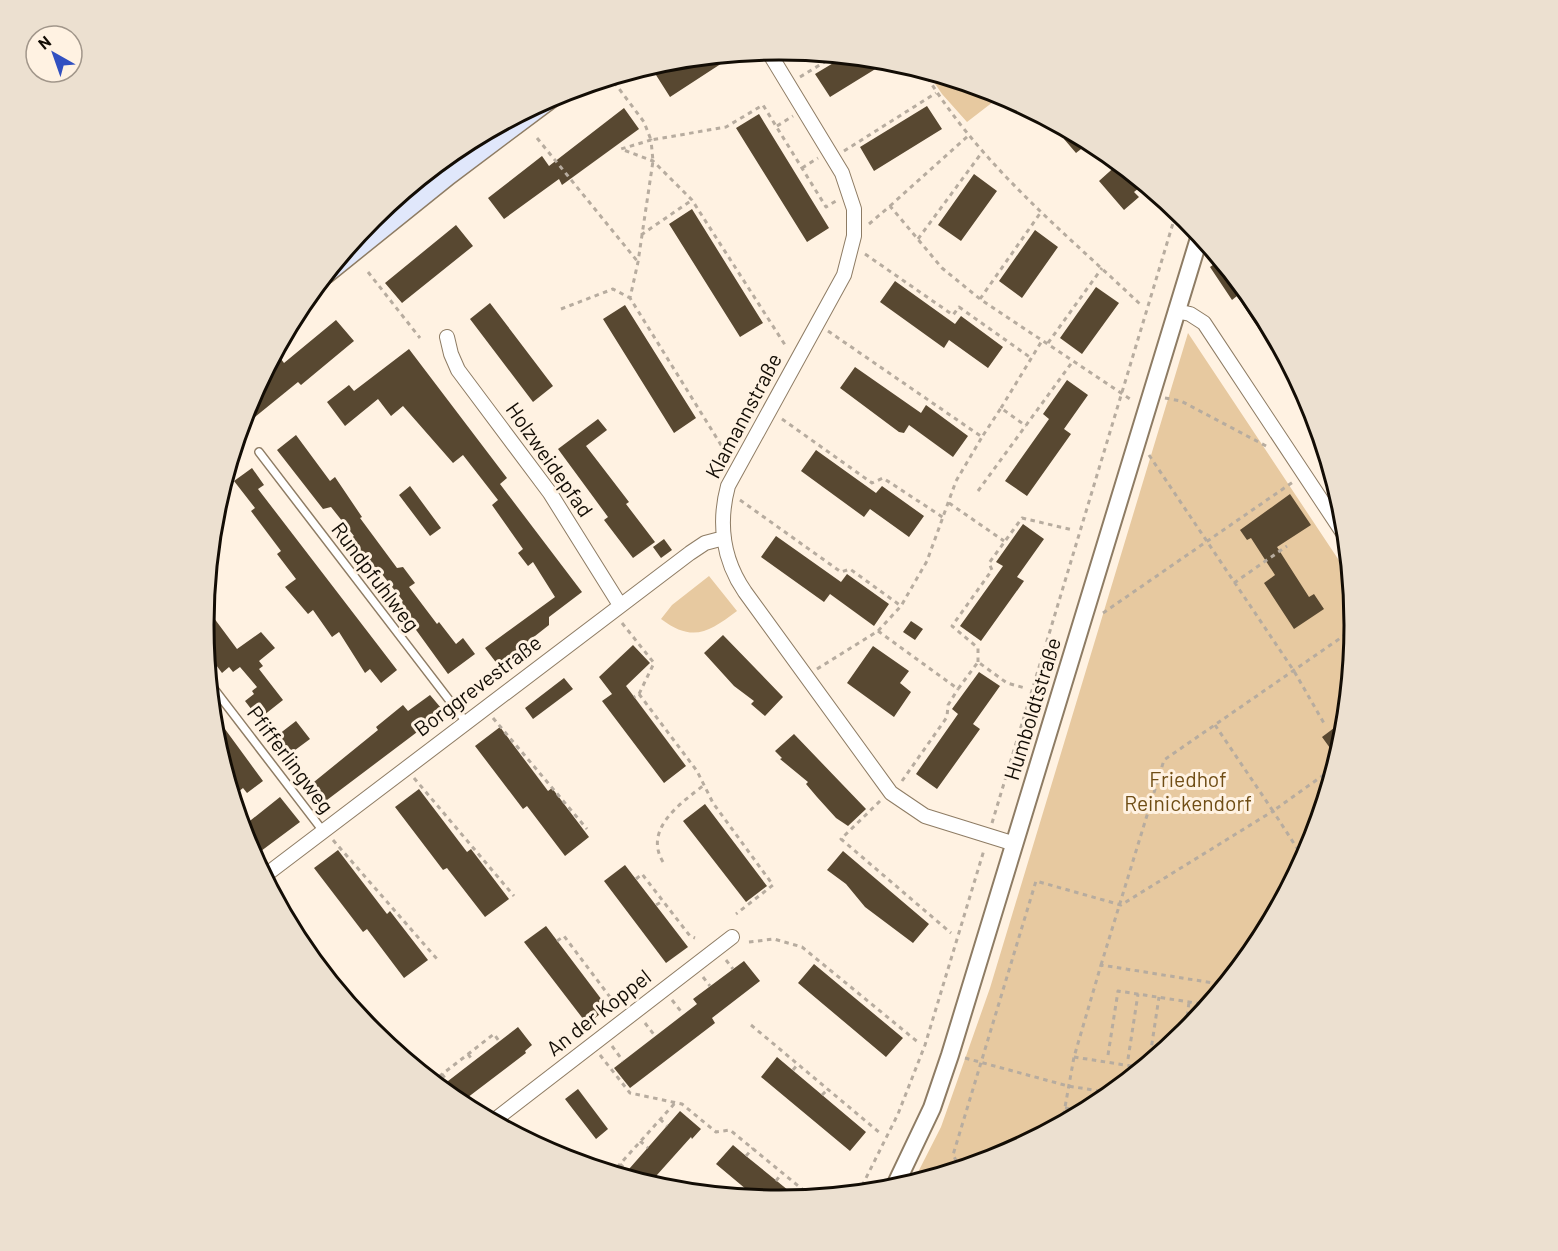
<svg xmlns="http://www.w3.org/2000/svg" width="1558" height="1251" viewBox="0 0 1558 1251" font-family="Barlow,sans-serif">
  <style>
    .green { fill: #e7c9a0 }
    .building { fill: #584831 }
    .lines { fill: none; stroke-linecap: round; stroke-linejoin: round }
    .service-casing { stroke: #8e7c64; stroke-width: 10 }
    .minor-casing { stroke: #8e7c64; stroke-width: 16 }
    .tertiary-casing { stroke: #8e7c64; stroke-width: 20 }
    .secondary-casing { stroke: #8e7c64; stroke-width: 21 }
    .path { stroke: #b7ac9f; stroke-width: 3; stroke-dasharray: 4.5 4.5; stroke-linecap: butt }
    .service { stroke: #fff; stroke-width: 7 }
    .minor { stroke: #fff; stroke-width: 14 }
    .tertiary { stroke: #fff; stroke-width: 16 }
    .secondary { stroke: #e0e7fb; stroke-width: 18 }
    .labels { text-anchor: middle; stroke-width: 6; stroke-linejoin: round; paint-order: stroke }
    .street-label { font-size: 21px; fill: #130d05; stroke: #fff2e2 }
    .park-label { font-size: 21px; fill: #6f4d15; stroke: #fff2e2 }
    .rim { fill: none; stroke: #130d05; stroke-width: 3 }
  </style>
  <rect width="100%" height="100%" fill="#fff2e2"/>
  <path class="green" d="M927,72L1000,93L1002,95L967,122L942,94Z
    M502,123L351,243C392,194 446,153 502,123Z
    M1188,333L1350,577L1355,626L1344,738L1311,846L1258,946L1186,1033L1099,1105L999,1158L912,1184L941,1127L990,988Z
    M709,576L737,611C709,632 693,643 661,619L672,605Z"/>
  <path class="building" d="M736,54L670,97L656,75L679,59Z
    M845,56L890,60L830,97L815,74Z
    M927,106L942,129L874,171L860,147Z
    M624,108L639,129L562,185L559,179L504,219L488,198L542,156L549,166Z
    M759,114L829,228L807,242L736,128Z
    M1072,132L1090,142L1076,153L1064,139Z
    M1119,163L1144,184L1134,192L1139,197L1124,210L1099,181Z
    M974,174L997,191L961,241L938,225Z
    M692,209L763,323L740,337L669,224Z
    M456,225L473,246L402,303L385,283Z
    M1035,230L1058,247L1022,298L999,281Z
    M1220,260L1258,306L1274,335L1266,340L1237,296L1232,300L1210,267Z
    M895,281L955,324L961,316L1003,347L988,368L949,340L944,348L880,302Z
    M1096,287L1119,303L1082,354L1060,338Z
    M490,303L553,386L533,402L470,319Z
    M625,305L696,418L674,433L603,319Z
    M336,320L354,341L301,385L298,382L239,430L247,405L264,373L281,359L284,363Z
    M409,349L507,478L500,484L582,592L549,617V625L498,665L485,648L555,597L533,562L528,566L518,553L523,549L492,505L498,500L463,455L453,463L403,406L391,416L378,399L345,426L327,402L349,385L354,391Z
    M855,367L921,413L926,405L968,436L953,457L909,425L904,433L899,432L840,388Z
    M1067,380L1088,395L1064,429L1071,434L1027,496L1005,481L1049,419L1043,414Z
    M598,419L607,430L586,446L629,502L626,504L655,542L633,558L604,520L608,517L558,449Z
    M296,435L330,481L335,477L362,517L360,518L397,568L403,567L415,583L409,587L437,624L439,622L456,644L463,638L475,654L448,674L398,605L403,601L378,569L372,574L347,541L354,536L331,507L323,509L277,450Z
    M816,450L876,493L882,486L924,516L909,537L870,509L864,517L801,471Z
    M252,468L264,485L258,489L397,670L381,683L370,669L365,673L339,632L332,637L313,610L308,614L285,587L296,579L277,554L281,551L251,511L255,508L234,481Z
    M410,486L441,528L430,536L399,495Z
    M1290,494L1311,525L1277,547L1309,597L1314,594L1324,609L1294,629L1264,583L1275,575L1251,538L1247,540L1240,530Z
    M1023,524L1044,539L1017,577L1024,581L981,641L960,626L1003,566L996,562Z
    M776,536L841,582L847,574L889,604L874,626L830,594L824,602L761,557Z
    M664,539L672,550L661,558L653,547Z
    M205,606L237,649L261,632L275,648L259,661L263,666L259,669L283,700L259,719L245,701L254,694L252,691L257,687L240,667L233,672L229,667L222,673L205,650L203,625Z
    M911,621L923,629L915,640L903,632Z
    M723,635L783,697L765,716L751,704L754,701L734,686L704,653Z
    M633,645L650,663L626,686L686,766L664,783L602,701L612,694L599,677Z
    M873,646L909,671L900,683L911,692L894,717L847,683Z
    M979,672L1000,686L973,724L980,729L937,789L916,774L958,714L952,709Z
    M564,678L573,689L533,719L525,708Z
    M430,695L441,708L438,711L441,714L323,803L309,786L378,730L376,727L403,705L408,711Z
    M211,710L263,781L247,793L243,788L232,797L214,738Z
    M1346,719L1344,738L1338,759L1322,737Z
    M296,721L310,739L287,756L274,738Z
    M500,727L548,791L552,788L589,837L565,856L527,806L523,809L475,746Z
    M794,734L866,809L848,826L836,818L817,797L806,784L808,782L780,759L782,758L775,751Z
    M419,789L467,852L471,849L509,899L485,917L447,868L443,870L395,807Z
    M280,797L300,822L253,857L241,828Z
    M705,804L767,886L746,902L683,821Z
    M338,850L387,914L390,911L428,960L404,978L367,929L363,932L314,868Z
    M843,851L929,924L913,943L865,907L846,884L827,870Z
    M625,865L688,947L666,963L604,881Z
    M546,926L608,1008L587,1024L524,942Z
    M744,961L760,981L712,1018L715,1023L630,1088L614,1068L697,1004L693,999Z
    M814,964L903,1038L886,1057L798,983Z
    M518,1027L532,1045L525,1051L526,1053L459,1104L439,1088Z
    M777,1057L866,1132L850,1151L761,1077Z
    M578,1089L608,1129L596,1139L565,1099Z
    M680,1111L701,1129L692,1139L691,1137L648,1185L622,1177Z
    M733,1145L746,1156L799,1199L759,1200L716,1164Z"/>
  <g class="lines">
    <g class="service-casing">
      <path id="service" d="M259,452L466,722
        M208,681L323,831"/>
    </g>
    <g class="minor-casing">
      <path id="minor" d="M768,51L842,173L854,209V236L844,275L728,486C718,523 723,560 745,592L891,793L925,816L1015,844
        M1176,311L1190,314L1204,323L1347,539
        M447,337L451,354L458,370L550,493L620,605
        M263,877L690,553L705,543L724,538
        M492,1122L732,937"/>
    </g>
    <g class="tertiary-casing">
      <path id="tertiary" d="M893,1190L932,1108L950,1055L1200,235"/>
    </g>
    <g class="secondary-casing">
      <path id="secondary" d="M326,274L449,175L557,94"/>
    </g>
    <path class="path" d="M923,70C978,163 1064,232 1141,305
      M800,77L836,55
      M614,82L644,122L651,140L726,127L763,105L826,207L836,201
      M777,126L793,116
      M537,138L638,262
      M844,151L936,93
      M802,168L818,158
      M890,206L969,135
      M869,224L890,206L942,268L980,299L1130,399
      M641,235L692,200
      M918,239L983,151
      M865,254L953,315L959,307L1031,358
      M368,272L420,338
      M980,299L1041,212
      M561,309L613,289L630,298
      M828,331L982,437L1001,408L1026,426
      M1048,343L1102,268
      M1165,398L1181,401L1268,447
      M1001,408L1043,339
      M782,419L872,483L883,478L944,518
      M726,453L630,298L638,262L653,161L651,140L621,149L653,161L692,200L787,348
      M1149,455L1294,671L1325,725
      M978,491L1073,361
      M740,500L841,572L850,569L901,606
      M949,503L1004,541
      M1234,583L1287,546
      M1103,613L1293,482
      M622,623L654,663L639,694L634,697
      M878,631L958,689L978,662L1007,683L1025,688
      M978,662V648L952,626L992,570L989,563L1022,518L1073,530
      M817,669L878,631L901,606L927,561L956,481L982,437
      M639,694L697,771L713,803L773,885L736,914
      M493,718L587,829
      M1215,725L1273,811L1332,769
      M414,778L514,896
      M902,781L947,717L948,705L958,689
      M880,801L841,839L951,933
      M992,823L1177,210
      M333,840L437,959
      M663,862C643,829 681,803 704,785
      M636,879L642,874L690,936L695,938
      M656,905L663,901
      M557,941L564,936L619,1009
      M298,942L314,963
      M749,942L774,939L802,947L919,1043
      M726,960L733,969
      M1101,965L1164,760L1355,628
      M703,977L710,986
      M672,1000L683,1014
      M645,1023L655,1036
      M751,1025L880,1133
      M1185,1034L1189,1002
      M612,1046L623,1061
      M468,1054L473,1061
      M600,1055L630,1093L682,1104L716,1132L730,1130L813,1198
      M1108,1055L1118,991L1209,1005
      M1074,1057L1144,1068
      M965,1058L1068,1086L1112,1093
      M1128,1059L1138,994
      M1149,1063L1159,997
      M793,1070L798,1064
      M442,1074L447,1081
      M432,1082L494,1034L499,1041
      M822,1095L828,1089
      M1065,1108L1086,1112
      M660,1119L667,1126
      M1062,1124L1074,1057L1101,965L1226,985
      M640,1141L648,1148
      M746,1156L753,1148
      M620,1164L627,1171
      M961,1169L953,1155L1036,881L1121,905L1273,811L1304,859
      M611,1174L675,1103
      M776,1181L782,1173
      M858,1194L898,1114L925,1045L984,850"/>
    <use href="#service" class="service"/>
    <use href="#minor" class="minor"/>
    <use href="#tertiary" class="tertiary"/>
    <use href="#secondary" class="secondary"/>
  </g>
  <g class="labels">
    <g class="street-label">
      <text transform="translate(744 416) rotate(-62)" y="7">Klamannstraße</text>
      <text transform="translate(549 460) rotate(55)" y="7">Holzweidepfad</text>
      <text transform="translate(375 577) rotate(53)" y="7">Rundpfuhlweg</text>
      <text transform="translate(478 686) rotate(-37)" y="7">Borggrevestraße</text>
      <text transform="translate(1033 709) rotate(-73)" y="7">Humboldtstraße</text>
      <text transform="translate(290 760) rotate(53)" y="7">Pfifferlingweg</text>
      <text transform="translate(599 1013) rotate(-38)" y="7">An der Koppel</text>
    </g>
    <g class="park-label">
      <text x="1188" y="787">Friedhof<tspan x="1188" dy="24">Reinickendorf</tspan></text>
    </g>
  </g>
  <path d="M0 0H1558V1251H0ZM214 625a565 565 0 1 1 1130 0a565 565 0 1 1-1130 0Z" fill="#ece0d0" fill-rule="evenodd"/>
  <path class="rim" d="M214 625a565 565 0 1 1 1130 0a565 565 0 1 1-1130 0Z"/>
  <g transform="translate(54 54) rotate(320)"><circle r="28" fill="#fff2e2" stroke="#a1968a" stroke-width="1.5"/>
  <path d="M0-4.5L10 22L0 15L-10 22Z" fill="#3150c1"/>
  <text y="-9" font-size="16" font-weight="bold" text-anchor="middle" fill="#130d05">N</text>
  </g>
</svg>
